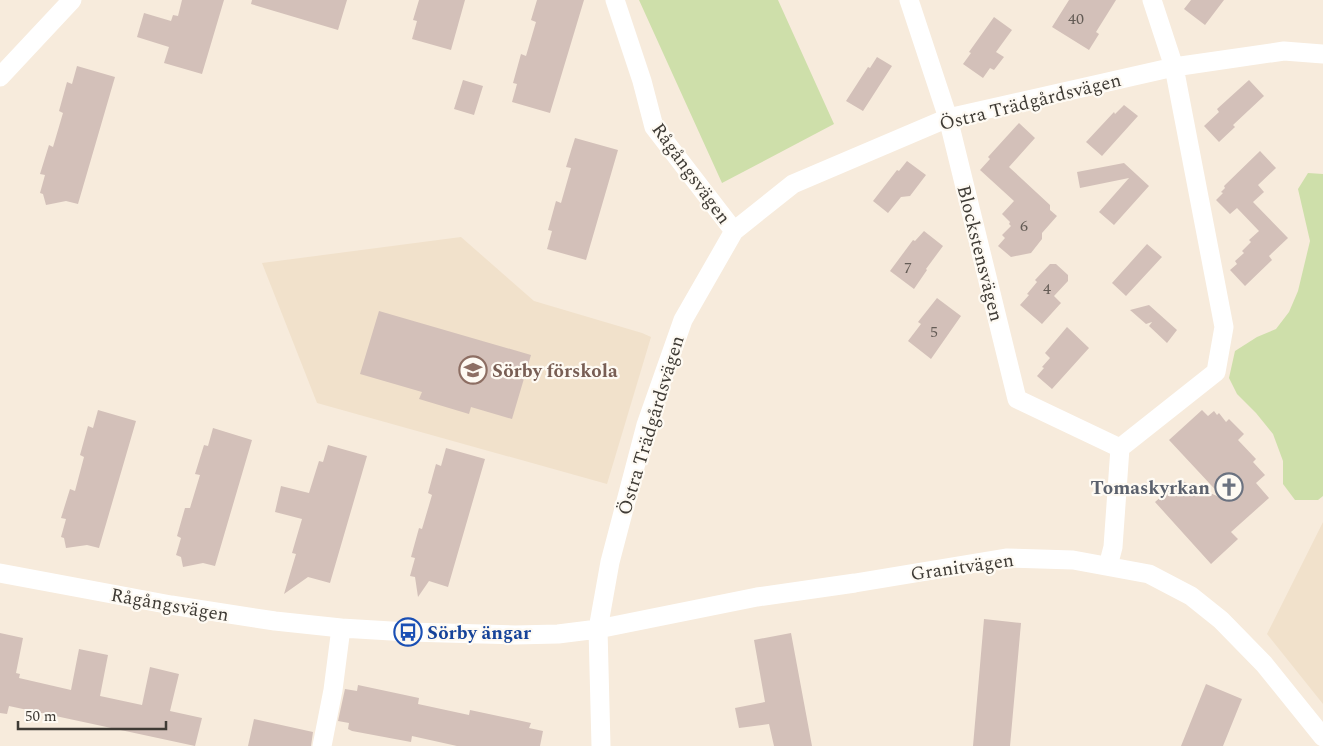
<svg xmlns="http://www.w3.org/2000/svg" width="1323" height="746" viewBox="0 0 1323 746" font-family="Spectral,serif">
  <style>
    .built { fill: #f1e1cb }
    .green { fill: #cedfaa }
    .building { fill: #d3c0b9 }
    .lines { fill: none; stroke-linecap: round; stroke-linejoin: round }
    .minor { stroke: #fff; stroke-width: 19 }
    .labels { text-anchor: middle; stroke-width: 4.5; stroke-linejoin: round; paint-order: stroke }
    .number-label { font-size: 16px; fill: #645c56 }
    .street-label { font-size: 19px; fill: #3f3b35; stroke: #fefaf3 }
    .education-label { font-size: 19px; font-weight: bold; fill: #785e54; stroke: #fefaf3; text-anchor: start }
    .worship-label { font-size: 19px; font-weight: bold; fill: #5b616d; stroke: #fefaf3; text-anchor: end }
    .transit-label { font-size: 19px; font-weight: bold; fill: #164399; stroke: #fefaf3; text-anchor: start }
  </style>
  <rect width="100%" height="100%" fill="#f7ebdc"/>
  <path class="built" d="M461,237L534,301L642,333L651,337L607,484L317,403L262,263Z
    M1323,522V704L1267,634Z"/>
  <path class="green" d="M639,0H778L834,124L722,183Z
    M1308,173L1323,174V496L1318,500H1295L1283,484V461L1273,434L1256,413L1237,394L1229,378L1235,351L1257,337L1276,329L1289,312L1298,291L1310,241L1298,189Z"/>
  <path class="building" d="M182,0H224L202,74L164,63L169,47L137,37L144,13L171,21L173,15L178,16Z
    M252,0H347L338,30L251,4Z
    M419,0H465L451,50L412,39L417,21L413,20Z
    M537,0H584L550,113L512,102L517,84L513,83L521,54L526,56L536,22L531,20Z
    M1069,0H1116L1096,32L1099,34L1089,50L1052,27Z
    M1191,0H1224L1205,25L1184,9Z
    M994,17L1012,30L996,52L1004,57L994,70L990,68L983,78L963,64L971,53L969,52Z
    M877,57L892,66L863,111L846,101L868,67L870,68Z
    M77,66L115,77L78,204L66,201L46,205L43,194L40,193L45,175L40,174L49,145L53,147L63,113L59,111L67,82L72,84Z
    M463,80L483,86L474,115L454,109Z
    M1249,80L1264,96L1233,125L1235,127L1219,142L1204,126L1219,112L1217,109Z
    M1124,105L1138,116L1102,156L1086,142L1114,112L1115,114Z
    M1019,123L1035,138L1009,167L1050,205V210L1057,216L1042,233V239L1031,253L1011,257L998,246L1005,238L1002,235L1011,226L1009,224L1010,222L1002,214L1014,201L980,170L990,159L988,157Z
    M575,138L618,150L586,260L547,249L552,231L548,230L556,201L561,203L571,168L566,167Z
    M1260,151L1276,168L1258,185L1264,192L1253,202L1288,238L1269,256L1272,260L1245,286L1230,270L1237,264L1235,261L1244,253L1242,251L1251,242L1249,240L1259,231L1237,208L1230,214L1216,200L1223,193L1221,192L1225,188L1224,186Z
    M907,161L926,175L910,196L901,197L888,213L873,201L897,170L899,171Z
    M1124,163L1149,186L1114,225L1099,212L1129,178L1080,188L1077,172Z
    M924,231L943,246L926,269L927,270L914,289L890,271L913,240L915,241Z
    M1147,244L1162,257L1126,296L1112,283Z
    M1050,264H1056L1068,275V281L1054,296L1061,303L1042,324L1020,305L1029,295L1027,294L1037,282L1035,280Z
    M937,298L961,316L931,359L908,341L921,324L918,322Z
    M1149,305L1177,330L1167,343L1149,326L1152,322L1146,324L1130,310Z
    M379,311L531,355L512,419L471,407L469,414L419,399L422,392L360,374Z
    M1067,327L1089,348L1052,389L1037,376L1044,368L1042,367L1050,358L1045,353Z
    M98,410L136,421L99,548L87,545L66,548L64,538L61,537L66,519L61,518L70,489L75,491L84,457L80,455L88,426L93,428Z
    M1202,410L1208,416L1214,411L1217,415L1219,413L1226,422L1229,419L1244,434L1238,440L1256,459L1253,462L1265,475L1256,483L1269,498L1231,532L1238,539L1211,564L1155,502L1180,480L1224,499L1169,440Z
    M213,428L252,440L215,566L203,563L183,567L181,557L176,555L181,538L177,536L185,508H190L200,475L195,474L204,445L208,446Z
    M328,445L367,456L330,583L308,577L284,594L296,554L292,553L302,519L275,512L281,486L309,493L319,461L323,462Z
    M446,448L485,459L448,587L429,581L418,597L415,577L410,576L415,558L411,557L419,528L422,529L432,495L428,493L436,464L441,466Z
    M984,619L1021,623L1010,746H973Z
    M0,633L23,638L16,673L20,674L19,678L71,690L79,649L108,655L100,696L142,705L150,667L179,674L170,711L202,718L195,746L9,706L7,714L0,713Z
    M791,633L812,746H774L769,724L739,728L735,708L765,702L754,640Z
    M1206,684L1242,699L1223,746H1181Z
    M358,685L419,698L418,704L469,715L470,710L531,723L529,728L543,731L540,746H457L412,736L411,742L352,731L348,729L349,723L338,721L345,689L357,691Z
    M254,719L313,732L311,746H248Z"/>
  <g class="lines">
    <path class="minor" d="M615,0L642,81L654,127L734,231
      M909,0L948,118L1017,399L1120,448
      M0,77L72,0
      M1108,566L1113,547L1120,448L1216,372L1224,327L1174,67L1152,0
      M0,573L171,605L275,621L341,628L408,632L515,635L558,634L598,629L757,597L855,583L1006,558L1073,560L1149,574L1191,596L1221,620L1264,664L1323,737
      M322,746L333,690L341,628
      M601,746L598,629L610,562L646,425L683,320L734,231L793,184L948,118L1174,67L1284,51L1323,54"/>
  </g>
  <defs>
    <g id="school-ring" transform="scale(1.4375)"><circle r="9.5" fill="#fefaf3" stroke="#8d6e63" stroke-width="1.5"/><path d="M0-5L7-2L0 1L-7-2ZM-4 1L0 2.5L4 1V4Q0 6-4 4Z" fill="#8d6e63"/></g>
    <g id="church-ring" transform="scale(1.4375)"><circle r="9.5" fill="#fefaf3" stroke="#6b7280" stroke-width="1.5"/><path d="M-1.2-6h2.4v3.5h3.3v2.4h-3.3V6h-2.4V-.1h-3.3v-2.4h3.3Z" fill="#6b7280"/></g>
    <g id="bus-ring" transform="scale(1.4375)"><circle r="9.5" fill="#fefaf3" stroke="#1a4fb4" stroke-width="1.5"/><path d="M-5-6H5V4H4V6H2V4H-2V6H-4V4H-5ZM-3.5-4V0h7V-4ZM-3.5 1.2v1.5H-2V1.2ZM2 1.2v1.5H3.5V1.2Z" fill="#1a4fb4"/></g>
  </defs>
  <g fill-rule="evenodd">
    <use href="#school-ring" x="473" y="370"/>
    <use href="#church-ring" x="1229" y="487"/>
    <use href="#bus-ring" x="408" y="632"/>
  </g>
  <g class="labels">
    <g class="number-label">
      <text x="1076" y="24">40</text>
      <text x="1024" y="231">6</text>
      <text x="908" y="273">7</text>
      <text x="1047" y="294">4</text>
      <text x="934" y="337">5</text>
    </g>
    <g class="street-label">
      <text transform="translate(1030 101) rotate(-14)" y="7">Östra Trädgårdsvägen</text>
      <text transform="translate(692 173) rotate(54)" y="7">Rågångsvägen</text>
      <text transform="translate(981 253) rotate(76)" y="7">Blockstensvägen</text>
      <text transform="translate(650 425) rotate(-73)" y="7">Östra Trädgårdsvägen</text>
      <text transform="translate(962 566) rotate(-8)" y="7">Granitvägen</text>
      <text transform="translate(170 604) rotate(10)" y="7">Rågångsvägen</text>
    </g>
    <g class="education-label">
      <text x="492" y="377">Sörby förskola</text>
    </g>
    <g class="worship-label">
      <text x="1210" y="494">Tomaskyrkan</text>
    </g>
    <g class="transit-label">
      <text x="427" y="639">Sörby ängar</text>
    </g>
  </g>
  <path d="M18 721v8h148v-8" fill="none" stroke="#3f3b35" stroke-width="2.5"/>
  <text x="25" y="721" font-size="15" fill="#3f3b35" stroke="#fefaf3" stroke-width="4" paint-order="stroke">50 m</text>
</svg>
